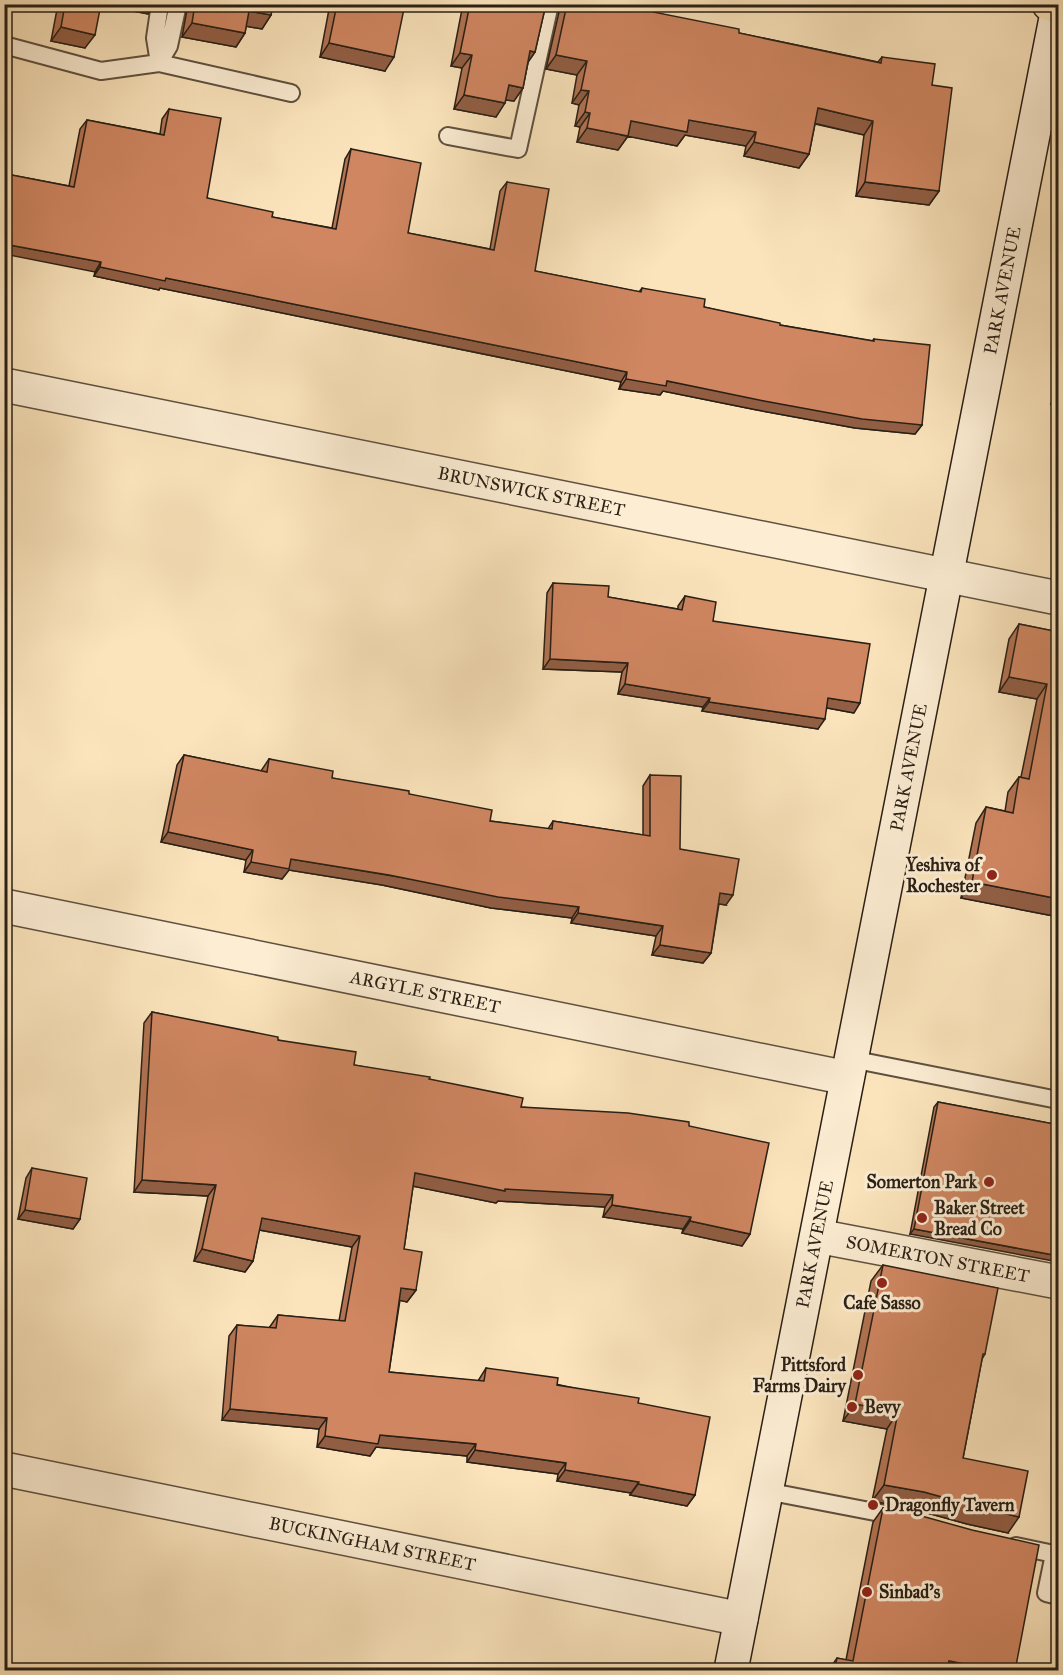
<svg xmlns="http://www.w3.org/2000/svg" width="1063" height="1675" viewBox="0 0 1063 1675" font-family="'IM FELL Great Primer',serif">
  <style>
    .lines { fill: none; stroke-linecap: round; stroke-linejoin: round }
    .lane-casing { stroke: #5e503f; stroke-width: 20 }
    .street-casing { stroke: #5e503f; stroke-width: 36 }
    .secondary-casing { stroke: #291f15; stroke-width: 36 }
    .primary-casing { stroke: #291f15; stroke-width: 36 }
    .lane { stroke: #fcedd3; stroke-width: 16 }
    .street { stroke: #fcedd3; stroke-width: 33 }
    .secondary { stroke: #fcedd3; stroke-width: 33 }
    .primary { stroke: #fbe4bc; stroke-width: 33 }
    .wall { fill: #b27353; stroke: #291f15; stroke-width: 1.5 }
    .shaded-wall { fill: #915e44; stroke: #291f15; stroke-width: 1.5 }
    .building { fill: #cf8661; stroke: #291f15; stroke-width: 1.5 }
    .poi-dot { fill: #8f2418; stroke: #fcedd3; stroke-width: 2 }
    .labels { text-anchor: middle; stroke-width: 6; stroke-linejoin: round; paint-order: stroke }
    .street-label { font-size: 18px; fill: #291f15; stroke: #fcedd3 }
    .poi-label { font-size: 18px; font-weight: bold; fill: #291f15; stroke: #fcedd3; text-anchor: start }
  </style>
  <rect width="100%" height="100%" fill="#fbe4bc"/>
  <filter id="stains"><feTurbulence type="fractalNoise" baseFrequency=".00333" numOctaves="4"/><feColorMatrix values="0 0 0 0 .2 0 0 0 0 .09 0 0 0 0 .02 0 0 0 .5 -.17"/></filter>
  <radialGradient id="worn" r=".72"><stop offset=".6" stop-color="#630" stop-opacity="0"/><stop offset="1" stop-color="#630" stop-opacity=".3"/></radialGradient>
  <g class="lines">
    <g class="lane-casing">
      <path id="lane" d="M178,4L169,46L159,63L291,93
        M4,45L101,71L159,63L155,38L160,4
        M448,136L518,149L550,4
        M851,1059L1058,1100
        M766,1491L901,1517
        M1016,1546L1054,1554L1046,1593L1058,1596"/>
    </g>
    <g class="street-casing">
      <g id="street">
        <path id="s1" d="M4,385L1058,598"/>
        <path id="s2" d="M4,906L847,1078"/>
        <path id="s3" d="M817,1236L1058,1282"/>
        <path id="s4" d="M4,1469L741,1619"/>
      </g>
    </g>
    <g class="secondary-casing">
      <g id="secondary">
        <path id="s5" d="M731,1670L1058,8"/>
      </g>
    </g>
    <g class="primary-casing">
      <path id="primary" d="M1049,4L1058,7"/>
    </g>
    <use href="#lane" class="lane"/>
    <use href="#street" class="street"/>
    <use href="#secondary" class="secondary"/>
    <use href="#primary" class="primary"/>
  </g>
  <path class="wall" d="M58,4H155L148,14L101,5L85,48L51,41Z
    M188,4H273L271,15L262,29L246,26L245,33L236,47L182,37Z
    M330,4H405L385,71L320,57Z
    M463,4H546L535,52L528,62L523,88L514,101L506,100L496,117L454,109L462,68L451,66Z
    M564,4H655L653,12L739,33L878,62L882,57L932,85L939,191L929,205L856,196L864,135L815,124L809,154L799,168L744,156L746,146L685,135L677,146L628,136L618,150L577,142L580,127L575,126L579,105L572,103L577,75L546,69L559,12Z
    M169,109L207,198L272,217L332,228L345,159L351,149L408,233L490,249L500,191L507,182L535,271L639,292L642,288L704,307L780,325L872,341L874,339L922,425L915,434L855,428L757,410L663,391L660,395L619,389L621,382L160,288L159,290L94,276L95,272L6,174L69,186L80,129L87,120L160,134L162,119Z
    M1059,364V405L1051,404Z
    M553,583L608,597L678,609V606L685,596L713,621L854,713L827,708L818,729L702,711L703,707L618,694L622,672L543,669L547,593Z
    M1019,624L1059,632V917L961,898L976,823L986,807L1005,811L1008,792L1019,777H1021L1037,699L999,692L1009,639Z
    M184,755L261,771L269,759L332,778L409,794L490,821L548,829L553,821L643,835V786L650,775L680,849L726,905L719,904L711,953L703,963L652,955L656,936L571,923L572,918L491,908L382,885L289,870L282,879L244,872L246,860L161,842L177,765Z
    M152,1012L278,1040L354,1065L429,1079L521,1107L689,1126L750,1234L742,1246L682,1233L683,1229L603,1217L605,1207L498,1201L496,1203L413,1186L404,1249L416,1290L407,1302L400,1300L389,1372L478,1381L486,1368L638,1403L695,1495L687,1506L630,1495L631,1493L557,1481L558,1474L467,1462V1456L376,1447L370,1456L317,1447L319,1429L222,1420L229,1336L237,1325L269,1328L278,1315L339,1321L352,1247L259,1230L253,1261L245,1272L194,1261L208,1196L134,1192L144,1023Z
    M938,1102L1059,1125L910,1234L934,1107Z
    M32,1168L80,1219L73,1229L18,1219L26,1178Z
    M883,1265L985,1354L982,1359L963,1458L1008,1533L967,1524L913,1509L872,1501L887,1429L843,1421L871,1281Z
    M883,1508L1015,1671H828L837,1658L846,1660L873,1522Z"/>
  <path class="shaded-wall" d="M100,4H155L148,14Z
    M249,11L271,15L262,29L239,25Z
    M192,23L245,33L236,47L182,37Z
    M61,27L95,35L85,48L51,41Z
    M329,43L394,57L385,71L320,57Z
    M530,51L535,52L526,65Z
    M460,53L472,55L462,68L451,66Z
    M556,55L587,61L577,75L546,69Z
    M509,85L523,88L514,101L499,99Z
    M581,90L589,91L579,105L572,103Z
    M464,95L505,103L496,117L454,109Z
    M818,108L873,121L864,135L809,122Z
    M585,112L590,113L580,127L575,126Z
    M689,120L756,132L746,146L685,135L677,146L621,135L631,121Z
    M587,128L628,136L618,150L577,142Z
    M754,142L809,154L799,168L744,156Z
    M865,182L939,191L929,205L856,196Z
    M4,244L101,262L95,272L4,254Z
    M100,267L166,278L627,372L621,382L160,288L159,290L94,276Z
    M626,379L667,381L922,425L915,434L855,428L757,410L663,391L660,395L619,389Z
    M1059,394V405L1051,404Z
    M550,659L628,663L622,672L543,669Z
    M1009,677L1047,684L1037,699L999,692Z
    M625,684L710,698L703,707L618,694Z
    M828,698L860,703L854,713L822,707Z
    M709,702L825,719L818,729L702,711Z
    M168,832L253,850L246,860L161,842Z
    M291,859L579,907L572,918L491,908L382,885L289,870L282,879L244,872L251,862Z
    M972,882L1059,899V917L961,898Z
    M720,893L733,895L726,905L713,903Z
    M578,913L663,926L656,936L571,923Z
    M660,945L711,953L703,963L652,955Z
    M415,1173L613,1195L605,1207L498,1201L496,1203L407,1185Z
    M142,1180L216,1185L208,1196L134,1192Z
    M612,1205L691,1217L683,1229L603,1217Z
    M25,1210L80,1219L73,1229L18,1219Z
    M262,1218L360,1236L352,1247L254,1229Z
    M690,1221L750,1234L742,1246L682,1233Z
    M914,1229L1059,1256V1262L910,1234Z
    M202,1249L253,1261L245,1272L194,1261Z
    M401,1288L416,1290L407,1302L393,1299Z
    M855,1404L898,1412L887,1429L843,1421Z
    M230,1409L327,1418L319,1429L222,1420Z
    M380,1435L476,1444L467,1456L376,1447L370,1456L317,1447L325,1436Z
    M475,1450L566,1463L558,1474L467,1462Z
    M565,1470L639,1482L631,1493L557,1481Z
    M638,1484L695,1495L687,1506L630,1495Z
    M884,1485L924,1492L1019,1517L1008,1533L967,1524L913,1509L872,1501Z
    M949,1661L999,1671H942Z"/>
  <path class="building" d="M65,4H101L95,35L61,27Z
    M195,4H273L271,15L249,11L245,33L192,23Z
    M337,4H405L394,57L329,43Z
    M470,4H546L535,52L530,51L523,88L509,85L505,103L464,95L472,55L460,53Z
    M567,4H602L607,5V4H655L653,12L739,29V33L881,63L882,57L935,64L932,85L952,88L939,191L865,182L873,121L818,108L809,154L754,142L756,132L689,120L687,132L631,121L628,136L587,128L590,113L585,112L589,91L581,90L587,61L556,55Z
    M169,109L221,118L207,198L273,212L272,217L336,229L351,149L421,163L408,233L494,250L507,182L549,189L535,271L641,292L642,288L705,299L704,307L780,323V325L874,341V339L930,345L922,425L862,419L764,401L667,381L666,386L626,379L627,372L166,278L165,281L100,267L101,262L4,244V142L11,143L6,174L74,187L87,120L164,135Z
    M553,583L609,586L608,597L682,610L685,596L716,602L713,621L870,644L860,703L828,698L825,719L709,702L710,698L625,684L628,663L550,659Z
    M1019,624L1059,632V899L972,882L986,807L1013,813L1019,777L1029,779L1047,684L1009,677Z
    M184,755L267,772L269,759L333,771L332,778L409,791V794L492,810L490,821L552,829L553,821L650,836V775L681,776L680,849L739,859L733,895L720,893L711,953L660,945L663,926L578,913L579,907L498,897L389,875L291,859L289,869L251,862L253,850L168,832Z
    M152,1012L278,1037V1040L356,1052L354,1065L430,1077L429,1079L523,1098L521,1107L628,1113L689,1122V1126L769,1143L750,1234L690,1221L691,1217L612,1205L613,1195L505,1189V1191L415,1173L404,1249L422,1252L416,1290L401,1288L389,1372L484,1381L486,1368L558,1378L557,1385L639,1398L638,1403L710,1417L695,1495L638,1484L639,1482L565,1470L566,1463L475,1450L476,1444L380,1435L378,1444L325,1436L327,1418L230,1409L237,1325L276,1328L278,1315L345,1321L360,1236L262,1218L253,1261L202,1249L216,1185L142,1180Z
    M938,1102L1059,1125V1256L914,1229Z
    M32,1168L87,1178L80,1219L25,1210Z
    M883,1265L998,1288L985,1354H983L963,1458L1028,1471L1019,1517L978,1507L924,1492L884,1485L898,1412L855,1404Z
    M883,1508L918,1515L972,1530L1039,1545L1015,1671H999L949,1661L947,1671H834L837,1658L853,1661Z"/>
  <g class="poi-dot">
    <circle cx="992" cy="875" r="6"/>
    <circle cx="989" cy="1182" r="6"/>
    <circle cx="922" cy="1218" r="6"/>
    <circle cx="882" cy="1283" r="6"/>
    <circle cx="858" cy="1375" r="6"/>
    <circle cx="852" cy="1407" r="6"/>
    <circle cx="873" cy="1505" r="6"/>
    <circle cx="867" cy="1592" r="6"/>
  </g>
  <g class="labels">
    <g class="street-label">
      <text dy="6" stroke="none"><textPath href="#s5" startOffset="1406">PARK AVENUE</textPath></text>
      <text dy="6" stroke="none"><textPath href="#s1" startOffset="538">BRUNSWICK STREET</textPath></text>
      <text dy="6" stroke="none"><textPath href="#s5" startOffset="920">PARK AVENUE</textPath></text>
      <text dy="6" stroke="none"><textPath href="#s2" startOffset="430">ARGYLE STREET</textPath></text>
      <text dy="6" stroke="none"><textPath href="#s5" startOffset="434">PARK AVENUE</textPath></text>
      <text dy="6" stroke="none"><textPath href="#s3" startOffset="123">SOMERTON STREET</textPath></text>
      <text dy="6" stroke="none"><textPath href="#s4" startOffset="376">BUCKINGHAM STREET</textPath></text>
    </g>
    <g class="poi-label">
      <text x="980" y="871" text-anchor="end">Yeshiva of<tspan x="980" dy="21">Rochester</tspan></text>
      <text x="977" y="1188" text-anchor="end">Somerton Park</text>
      <text x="934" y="1214">Baker Street<tspan x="934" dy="21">Bread Co</tspan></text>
      <text x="882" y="1309" text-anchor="middle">Cafe Sasso</text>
      <text x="846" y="1371" text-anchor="end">Pittsford<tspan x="846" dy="21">Farms Dairy</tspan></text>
      <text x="864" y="1413">Bevy</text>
      <text x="885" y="1511">Dragonfly Tavern</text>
      <text x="879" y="1598">Sinbad's</text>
    </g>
  </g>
  <rect width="1063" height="1675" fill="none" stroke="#fbe4bc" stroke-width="24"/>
  <rect x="6" y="6" width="1051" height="1663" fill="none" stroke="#291f15" stroke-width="3"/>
  <rect x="12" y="12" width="1039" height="1651" fill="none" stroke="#291f15" stroke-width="1.5"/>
  <rect width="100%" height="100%" filter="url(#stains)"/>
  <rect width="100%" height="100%" fill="url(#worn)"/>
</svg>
